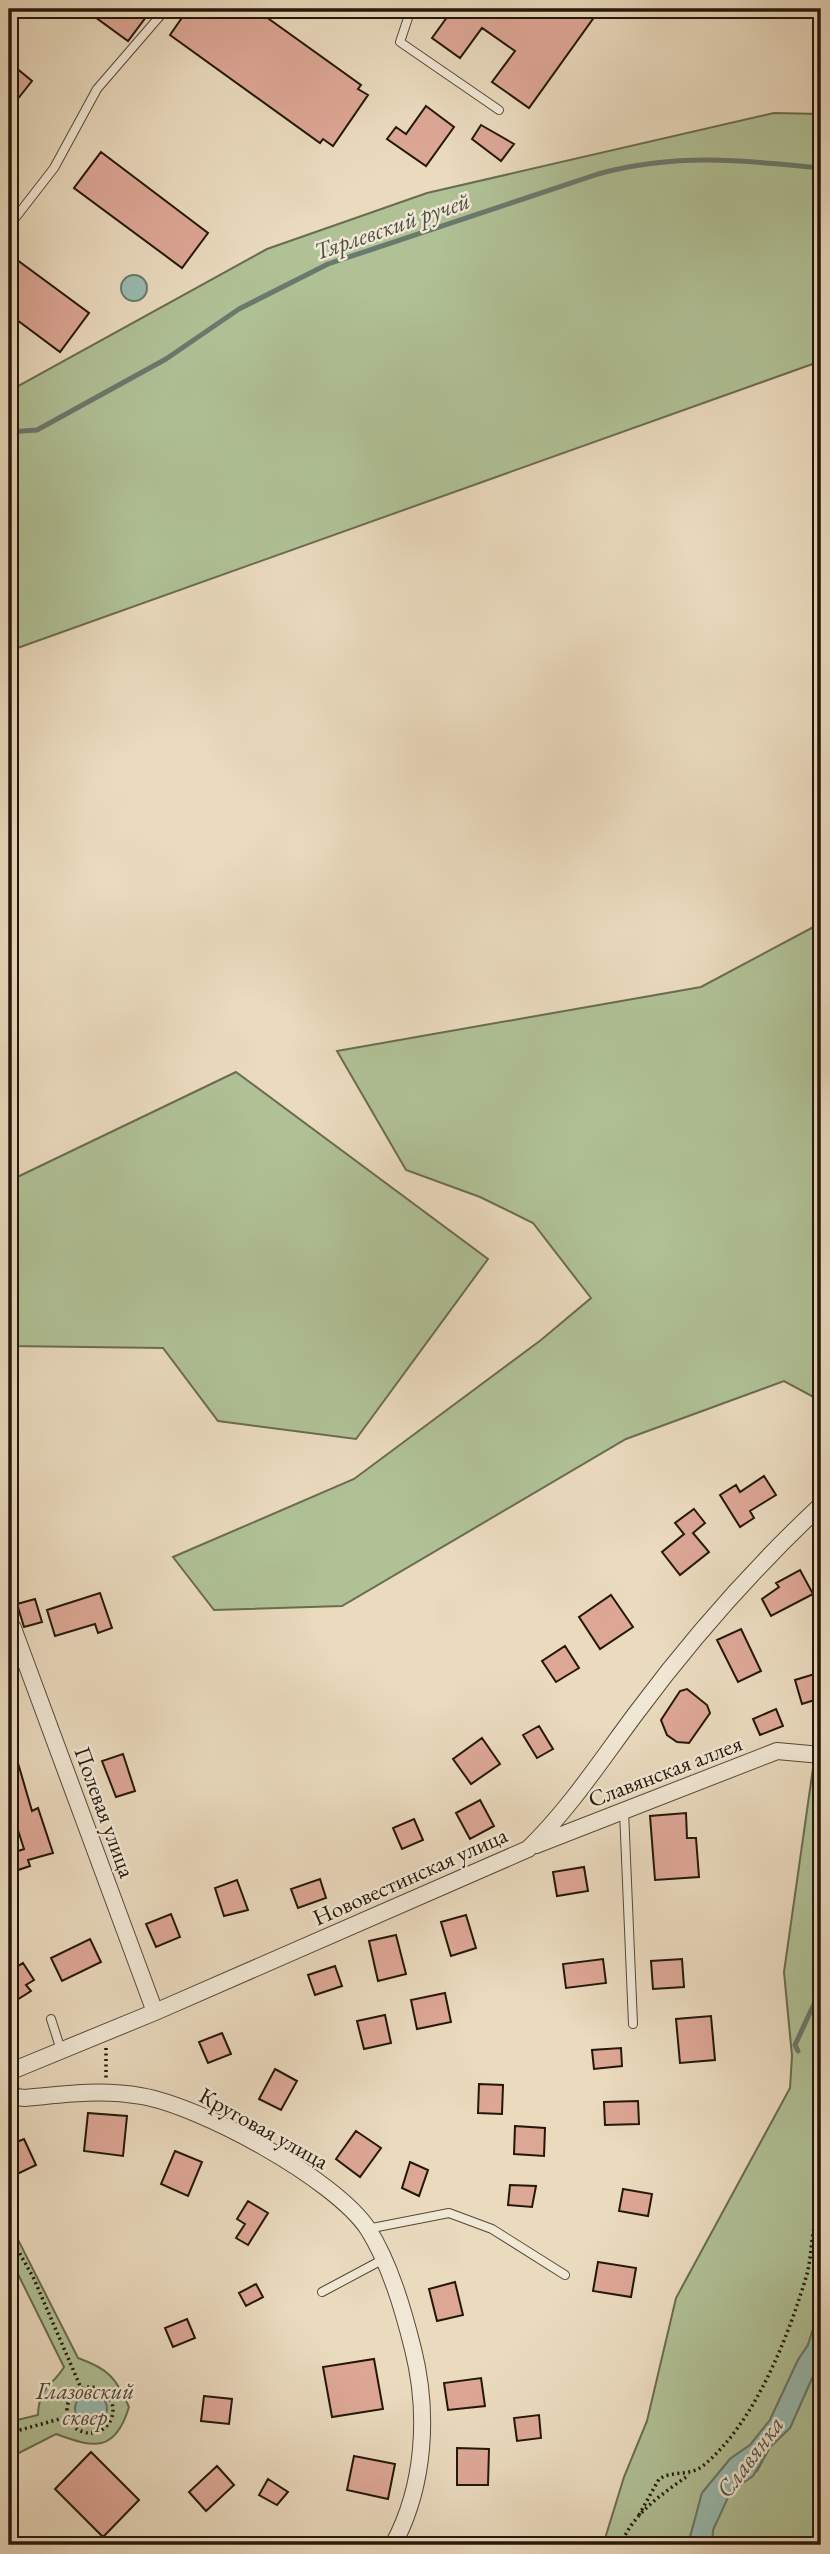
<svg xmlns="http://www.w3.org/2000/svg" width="830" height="2554" viewBox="0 0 830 2554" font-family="'EB Garamond',serif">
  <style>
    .green { fill: #b0c196; stroke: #6a6c50; stroke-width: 2 }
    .water { fill: #98bbb0; stroke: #6a796e; stroke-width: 2 }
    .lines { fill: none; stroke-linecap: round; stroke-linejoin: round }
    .stream { stroke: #6a796e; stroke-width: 5 }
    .building { fill: #dda796; stroke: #24170a; stroke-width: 2 }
    .service-casing { stroke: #564837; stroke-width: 10 }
    .minor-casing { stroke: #564837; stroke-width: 18 }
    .path { stroke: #24170a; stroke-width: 3.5; stroke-dasharray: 2 3.5; stroke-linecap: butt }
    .service { stroke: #f1e7d5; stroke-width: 8 }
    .minor { stroke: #f1e7d5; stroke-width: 16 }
    .labels { text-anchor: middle; stroke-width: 5; stroke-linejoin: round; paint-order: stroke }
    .street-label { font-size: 23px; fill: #24170a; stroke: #f1e7d5 }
    .park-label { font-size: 23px; font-style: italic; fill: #4e4a34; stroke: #f1e7d5 }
    .water-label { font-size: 24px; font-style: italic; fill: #4d5044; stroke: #f1e7d5 }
  </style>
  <rect width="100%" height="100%" fill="#eadabe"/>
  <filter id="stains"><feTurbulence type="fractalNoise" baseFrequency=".00286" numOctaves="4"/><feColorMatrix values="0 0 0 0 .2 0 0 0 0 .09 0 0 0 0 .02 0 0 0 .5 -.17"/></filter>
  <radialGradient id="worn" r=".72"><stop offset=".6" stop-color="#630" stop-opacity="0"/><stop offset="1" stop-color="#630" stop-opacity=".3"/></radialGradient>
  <path class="green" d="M774,113L821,114V361L9,651V391L267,249L427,193Z
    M821,923V1401L784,1381L626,1439L342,1606L214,1610L173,1557L354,1479L541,1340L591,1298L533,1223L480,1197L406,1170L337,1051L701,987Z
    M236,1072L488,1259L356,1439L218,1421L163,1348L9,1346V1181Z
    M813,1768L821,1769V2304L808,2345L798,2360L770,2420L750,2445L730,2459L702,2493L688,2545H603L624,2477L647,2421L676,2298L790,2088L792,2056L784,1972Z
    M9,2222L78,2358C109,2369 116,2378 129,2407C115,2453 94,2448 56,2434L9,2458V2422L38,2415C39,2386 52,2387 64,2367L9,2256Z
    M821,2358V2545H712L713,2530L728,2495L737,2485L757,2471L770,2447L790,2428Z"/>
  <path class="water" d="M121 288a13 13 0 1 1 26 0a13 13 0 1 1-26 0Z
    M821,2304V2358L790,2428L770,2447L753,2476L731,2491L713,2530L712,2545H688L702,2493L730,2459L750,2445L770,2420L798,2360L808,2345Z
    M75 2409a16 16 0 1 1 32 0a16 16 0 1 1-32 0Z"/>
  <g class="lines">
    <path class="stream" d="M9,432L37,430L166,359L239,309L328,264L598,174C675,153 743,160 821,168
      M798,2051L795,2045L814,2004L821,2003"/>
  </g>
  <path class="building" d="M84,9H152L128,41Z
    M188,9H255L361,85L358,89L368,95L333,146L323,139L320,143L170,35Z
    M453,9H600L529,108L492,82L515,51L482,28L460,58L432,38Z
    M9,62L32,81L9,110Z
    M426,106L454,127L426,166L387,139L396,127L406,134Z
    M481,125L514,144L501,161L472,139Z
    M101,152L208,233L182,268L74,188Z
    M9,254L89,313L60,352L9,314Z
    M764,1476L776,1495L750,1511L754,1518L740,1527L720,1495L736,1485L740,1492Z
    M694,1509L705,1523L693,1533L709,1552L680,1575L662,1552L684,1534L675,1523Z
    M800,1570L813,1594L771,1616L762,1599L779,1587L776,1583Z
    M100,1593L112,1628L98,1633L95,1624L55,1636L47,1610Z
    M611,1595L633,1627L600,1649L579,1617Z
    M35,1599L42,1622L24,1627L17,1604Z
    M741,1629L761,1671L738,1682L717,1640Z
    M565,1646L579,1668L556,1682L542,1661Z
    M821,1672V1698L802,1704L795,1680Z
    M687,1689L707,1705L710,1713L689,1743L677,1742L667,1735L661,1720L680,1691Z
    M776,1709L783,1726L760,1735L753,1719Z
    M539,1726L553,1749L537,1758L523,1735Z
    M482,1738L500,1764L471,1784L453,1759Z
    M13,1746L32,1811L38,1808L53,1853L28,1860L30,1866L9,1873V1854L24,1849L9,1802V1747Z
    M123,1754L135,1791L116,1797L102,1761Z
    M480,1800L494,1826L470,1839L456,1813Z
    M686,1813L687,1838H696L699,1877L655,1880L650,1816Z
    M414,1819L423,1840L402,1849L393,1828Z
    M584,1867L588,1891L557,1896L553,1872Z
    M320,1879L326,1898L298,1908L291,1889Z
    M237,1880L248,1910L224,1916L215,1888Z
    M171,1914L180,1937L156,1947L146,1924Z
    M466,1915L476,1948L451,1956L441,1922Z
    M396,1935L406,1974L378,1981L369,1941Z
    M90,1939L101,1962L62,1981L51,1958Z
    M603,1959L606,1983L566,1988L563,1964Z
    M682,1959L684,1987L653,1989L651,1961Z
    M23,1963L34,1980L26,1985L31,1991L9,2005V1972Z
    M335,1966L342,1986L315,1995L308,1975Z
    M445,1993L451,2022L417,2029L411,2000Z
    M385,2015L391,2043L364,2049L357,2021Z
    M711,2016L715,2060L680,2063L676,2019Z
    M222,2033L231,2054L208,2063L199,2042Z
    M621,2048L622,2066L594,2069L592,2050Z
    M275,2069L297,2081L281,2110L259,2099Z
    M479,2084L503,2085L502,2114L478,2113Z
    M638,2101L639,2124L605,2125L604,2102Z
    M88,2113L127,2116L123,2156L84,2151Z
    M515,2126L545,2128L544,2156L514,2154Z
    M356,2131L381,2148L360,2177L336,2159Z
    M24,2139L36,2165L9,2178V2145Z
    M175,2151L202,2162L188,2196L161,2184Z
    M410,2162L428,2170L419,2196L402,2188Z
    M510,2185L536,2186L532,2207L508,2205Z
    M623,2189L652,2194L648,2216L619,2211Z
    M248,2201L268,2213L248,2245L236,2238L245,2224L237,2219Z
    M598,2262L636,2268L631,2297L593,2291Z
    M455,2282L463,2315L437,2321L429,2289Z
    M256,2284L263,2297L246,2306L239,2293Z
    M187,2319L195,2338L173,2347L165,2328Z
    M374,2359L383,2409L332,2417L323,2367Z
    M481,2378L485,2406L448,2410L444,2383Z
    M204,2396L232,2399L229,2424L201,2421Z
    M539,2415L541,2438L517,2441L514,2418Z
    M457,2448L489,2449L488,2485H457Z
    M91,2452L139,2500L103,2537L55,2489Z
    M354,2456L395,2464L388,2499L347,2490Z
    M217,2466L234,2485L206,2511L189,2492Z
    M268,2479L288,2492L277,2505L259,2495Z"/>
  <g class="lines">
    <g class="service-casing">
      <path id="service" d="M411,9L400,42L499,110
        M9,226L54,168L97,89L166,9
        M624,1811L633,2024
        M51,2019L61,2050
        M367,2229L449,2213L492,2229L565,2275
        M322,2292L382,2260"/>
    </g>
    <g class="minor-casing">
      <path id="minor" d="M13,1628L155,2012
        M536,1845L777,1751L821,1755
        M9,2072L155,2012L528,1849C571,1807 601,1760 637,1712C692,1638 754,1568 821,1505
        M9,2089L15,2097L25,2098C64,2094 102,2089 141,2096C201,2106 335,2179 368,2229C390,2264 403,2309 413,2349C429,2413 425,2486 393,2545"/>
    </g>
    <path class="path" d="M106,2048V2078
      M9,2234L34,2279L81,2388
      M67 2410a23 23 0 1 1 46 0a23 23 0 1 1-46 0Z
      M9,2433L67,2417
      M639,2515L659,2479C673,2470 690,2477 704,2465C755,2422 788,2338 807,2274C813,2251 810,2228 821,2206
      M621,2545C632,2514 662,2494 689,2475"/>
    <use href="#service" class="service"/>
    <use href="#minor" class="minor"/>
  </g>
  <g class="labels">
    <g class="street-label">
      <text transform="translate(665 1771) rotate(-21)" y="8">Славянская аллея</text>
      <text transform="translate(105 1812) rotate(70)" y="8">Полевая улица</text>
      <text transform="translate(410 1876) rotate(-24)" y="8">Нововестинская улица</text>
      <text transform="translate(264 2128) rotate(29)" y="8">Круговая улица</text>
    </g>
    <g class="park-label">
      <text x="85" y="2399">Глазовский<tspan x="85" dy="26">сквер</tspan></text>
    </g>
    <g class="water-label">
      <text transform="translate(392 226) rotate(-19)" y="8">Тярлевский ручей</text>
      <text transform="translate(750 2457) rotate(-53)" y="8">Славянка</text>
    </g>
  </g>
  <rect width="830" height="2554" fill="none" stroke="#eadabe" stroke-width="35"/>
  <rect x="10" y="10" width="809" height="2533" fill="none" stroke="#24170a" stroke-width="3.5"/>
  <rect x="18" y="18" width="795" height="2519" fill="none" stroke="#24170a" stroke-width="2"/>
  <rect width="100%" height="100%" filter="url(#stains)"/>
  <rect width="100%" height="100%" fill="url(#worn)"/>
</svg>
